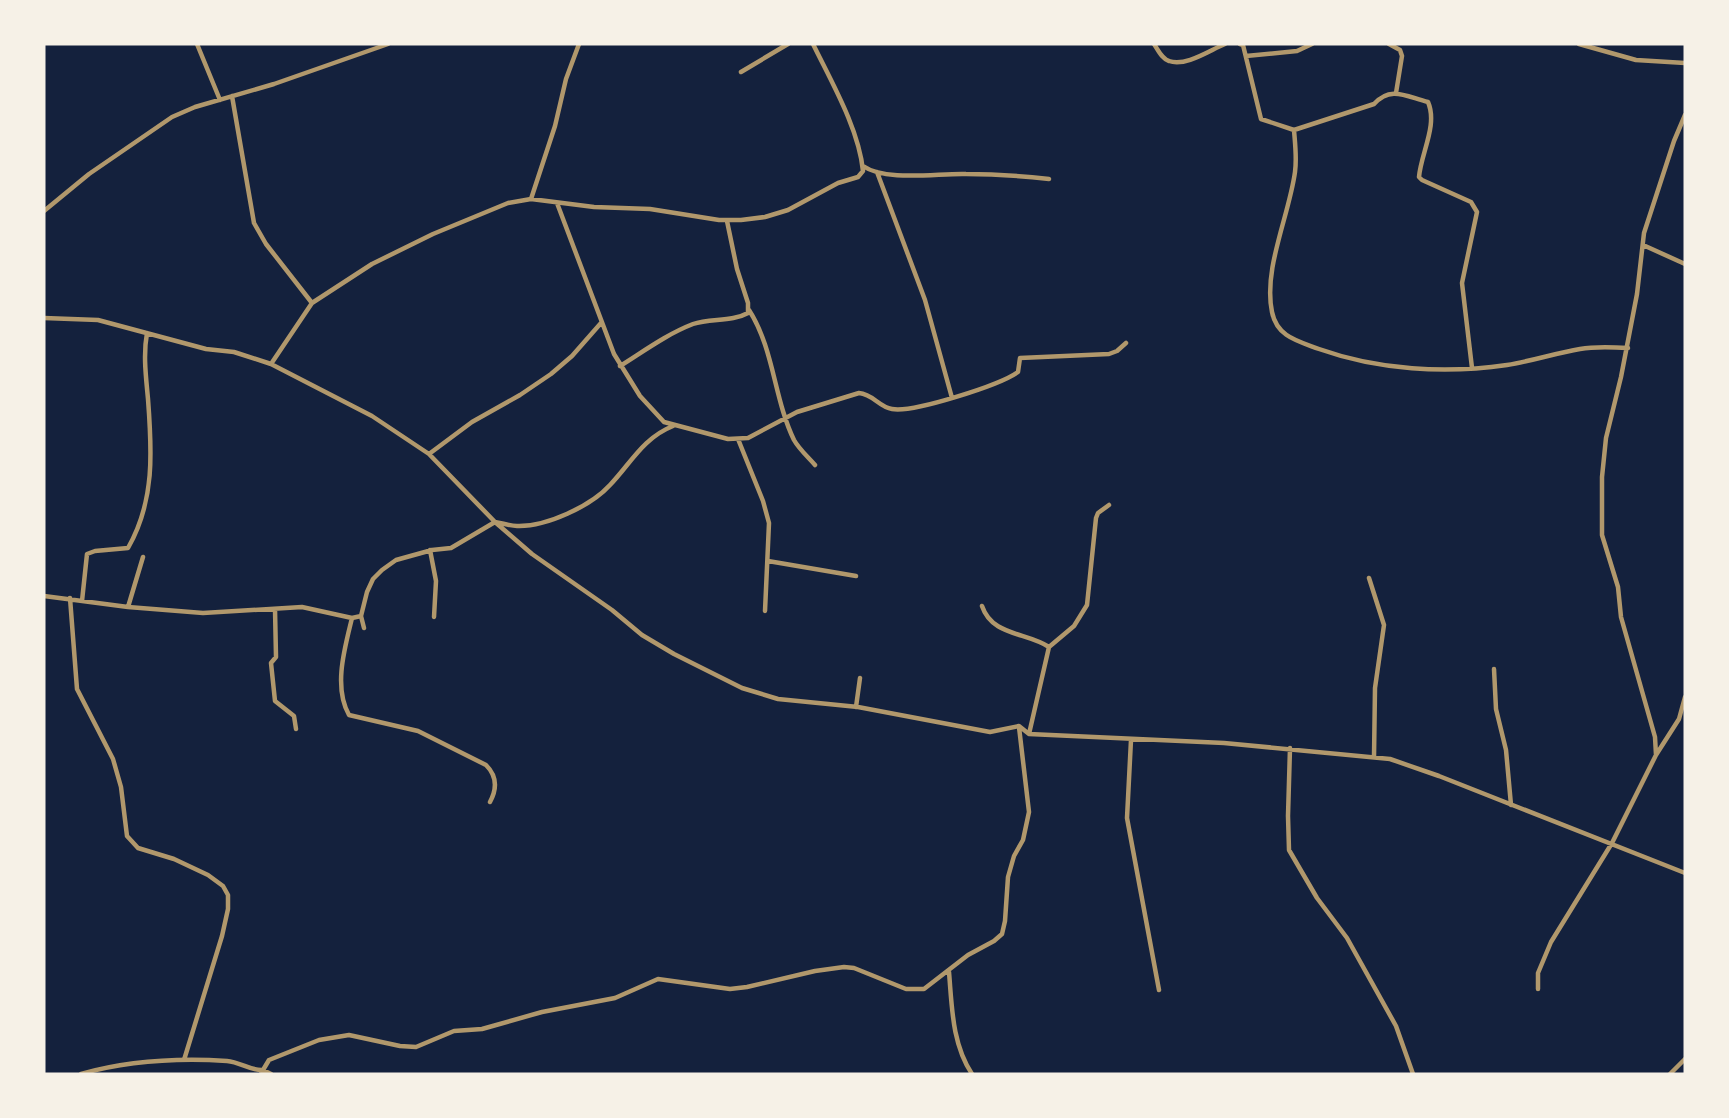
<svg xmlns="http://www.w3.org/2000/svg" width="1729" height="1118" viewBox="0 0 1729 1118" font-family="'Public Sans',sans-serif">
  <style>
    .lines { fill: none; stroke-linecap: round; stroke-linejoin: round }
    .minor { stroke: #b1986c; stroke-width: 4.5 }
  </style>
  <rect width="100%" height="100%" fill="#14213d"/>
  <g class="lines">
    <path class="minor" d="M197,44L220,100
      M1154,44C1158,50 1162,59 1169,61C1186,67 1210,50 1225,44
      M1240,44L1243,45L1261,119L1294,130L1374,104C1391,85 1407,97 1428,102C1438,125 1421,153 1419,177L1422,180L1471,202L1477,212L1462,283L1472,368
      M1389,44L1400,50L1402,56L1396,93
      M1579,44L1636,60L1685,63
      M1246,56L1297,51L1312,44
      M741,72L788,44
      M232,96L254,223L266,244L312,303
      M1294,130C1295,143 1297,158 1295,172C1289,216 1263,269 1272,312C1277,337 1298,341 1319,349C1378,370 1445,374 1507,365C1532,361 1556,353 1580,349C1596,346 1612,347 1628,348
      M863,166C886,182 938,173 966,174C994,174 1022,176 1049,179
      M877,172L925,300L952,398
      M531,199L555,126L566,79L579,44
      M557,203L614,354L640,396L664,422L728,439L748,438L797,412L859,393C873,394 879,407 892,409C913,413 1000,385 1018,372L1020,358L1109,354L1117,351L1126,343
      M44,211L89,174L172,117L195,107L274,84L388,44
      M1643,245L1685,264
      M749,310C774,349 774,399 794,440C799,449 808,457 815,465
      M44,318L98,320L206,349L234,352L271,364L372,416L429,454L495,522L532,554L612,610L642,635L674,654L742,688L778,699L858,707L990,732L1019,726L1029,734L1224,743L1390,759L1439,776L1685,873
      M271,364L312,303L372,264L433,234L508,203L531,199L594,207L650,209L719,220H741L765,217L788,210L838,183L858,177L863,171C859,129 831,81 813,44
      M620,366C644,351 667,334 693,324C710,318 732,322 748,313V303L737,269L727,221
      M738,439L763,501L769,523L765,611
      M429,454L472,422L520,395L551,374L572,356L601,323
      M430,550L436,581L434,617
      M768,561L856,576
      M1369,578L1384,625L1375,688L1374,757
      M44,596L128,607L203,613L302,607L352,618
      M70,598L77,689L113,759L121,787L127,836L138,848L174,859L208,875L223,886L228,895V909L222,936L184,1060
      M82,601L87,554L95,551L128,548C155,501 152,451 148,399C146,377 143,355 147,333
      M982,606C992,636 1026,632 1049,647
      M128,607L143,557
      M275,609L276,657L271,663L275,701L294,716L296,729
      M361,616L364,628
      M1494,669L1496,709L1506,750L1511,805
      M856,707L860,678
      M1029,734L1049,647L1074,626L1087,605L1096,518L1098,513L1109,505
      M1131,740L1127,818L1159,990
      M1290,748L1288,816L1289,850L1317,898L1347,938L1396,1026L1413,1074
      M1656,755L1679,719L1685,697
      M490,802C497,789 497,776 486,765L418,731L349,715C333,687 345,647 352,618L361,616L367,592L373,579L382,570L396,560L432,550L451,548L495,522C502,523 510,526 517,526C546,527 591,506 610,485C631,463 643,438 673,426
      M949,972C952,1007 952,1044 972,1074
      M1538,989V973L1551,942L1612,843L1656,755L1655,737L1621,617L1618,587L1602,535V477L1606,438L1621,377L1637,294L1644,233L1674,141L1685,115
      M81,1074C127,1061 179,1058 227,1061C240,1062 251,1071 263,1070L269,1060L319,1040L349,1035L400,1046L416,1047L454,1031L482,1029L542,1012L615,998L658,979L730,989L747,987L815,971L844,967L854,968L906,989H924L968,955L994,941L1002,934L1005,921L1008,877L1014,856L1023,840L1029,812L1019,727
      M261,1074L263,1070L271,1074
      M1670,1074L1685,1059"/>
  </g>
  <rect width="1729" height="1118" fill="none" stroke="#f6f1e7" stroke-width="91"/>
</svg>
